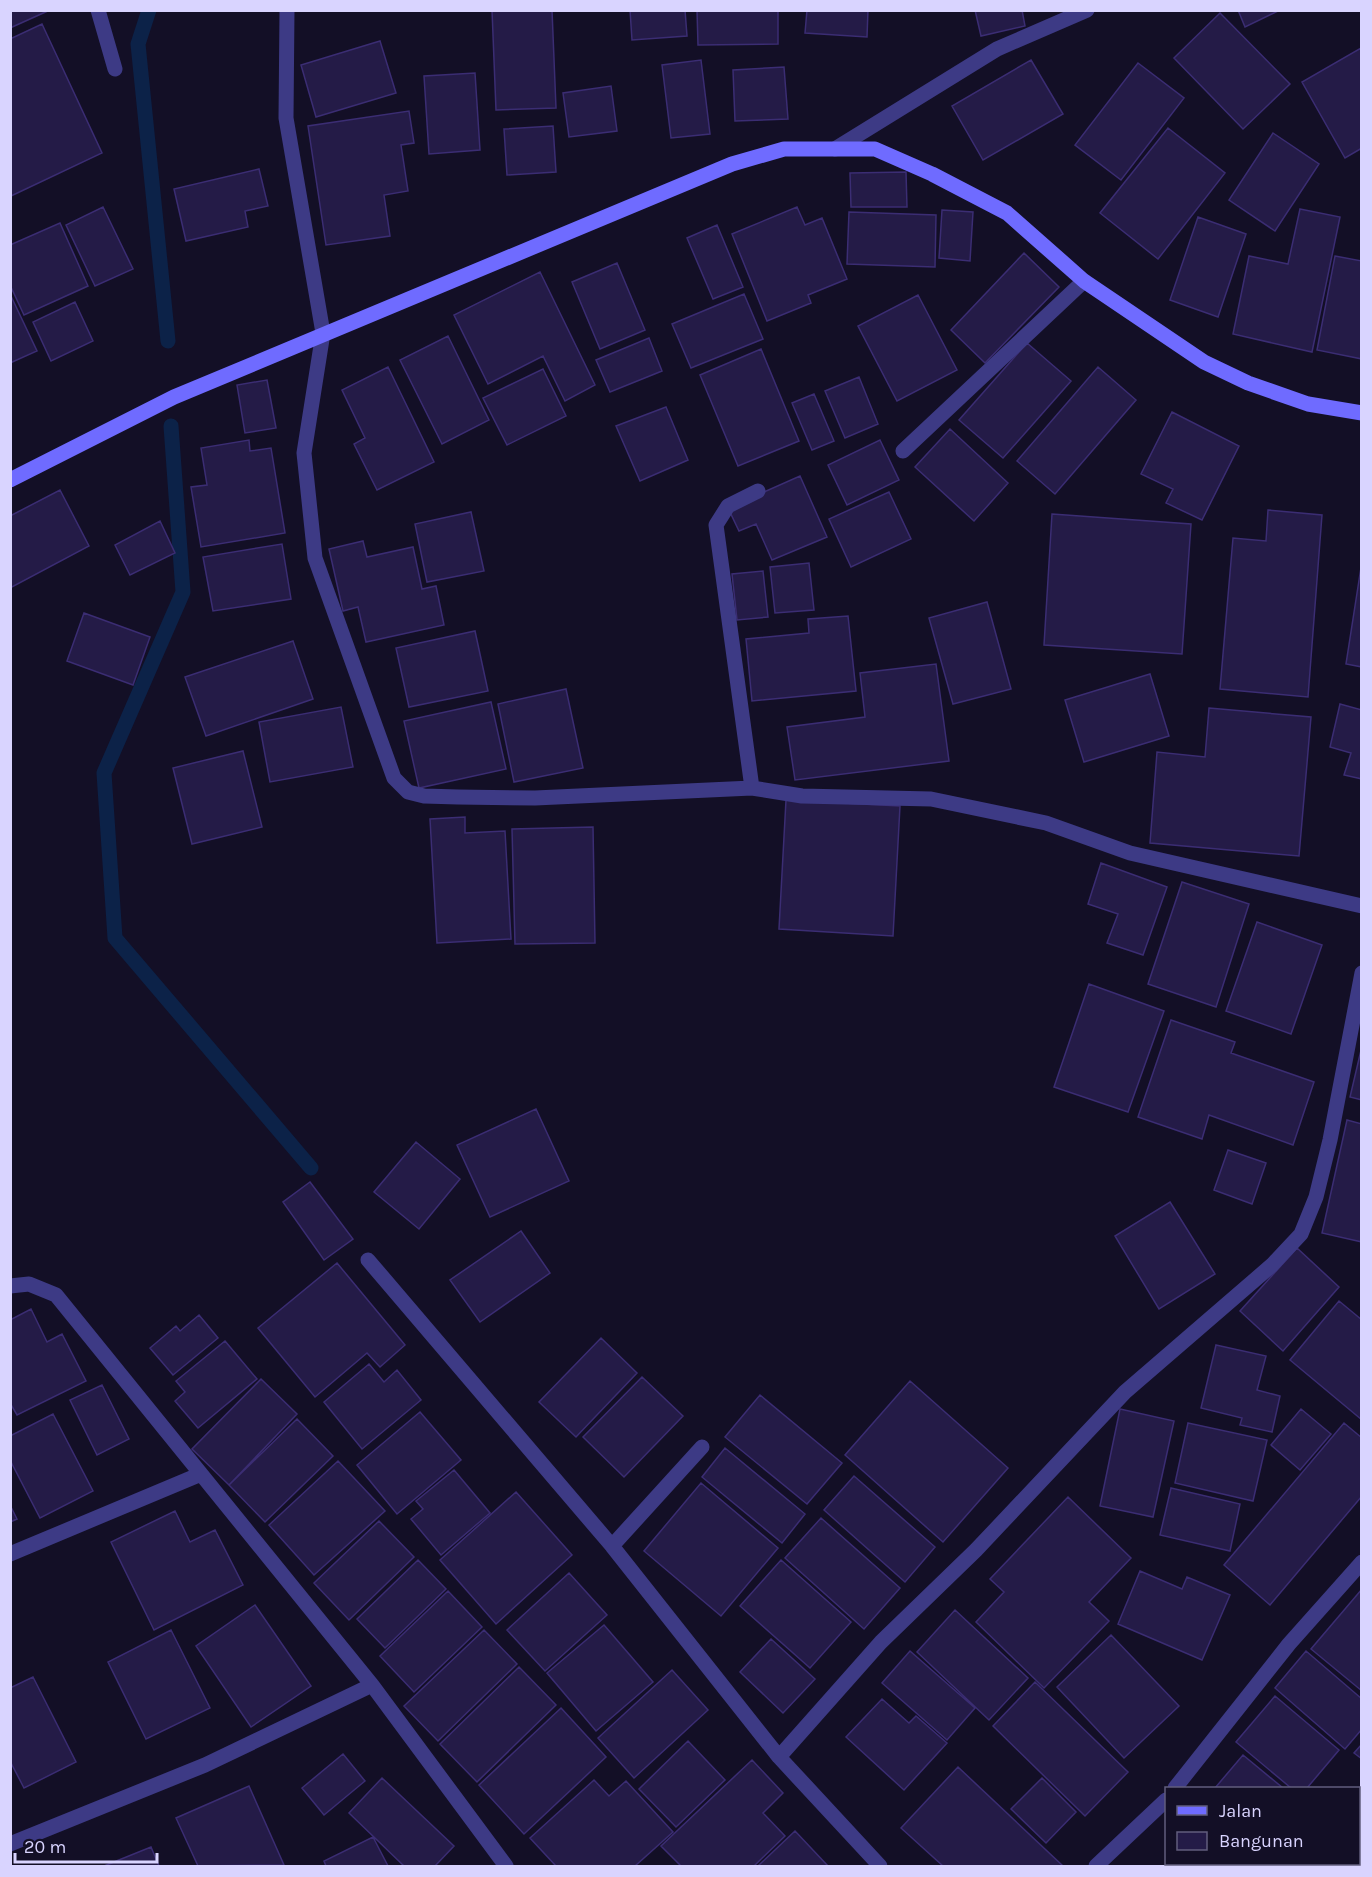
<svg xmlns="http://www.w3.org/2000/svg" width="1372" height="1877" viewBox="0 0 1372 1877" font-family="Karla,sans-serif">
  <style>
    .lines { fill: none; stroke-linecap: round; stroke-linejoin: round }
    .stream { stroke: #0c2248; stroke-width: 15 }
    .building { fill: #241b47; stroke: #3b2d73; stroke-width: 1.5 }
    .minor { stroke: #3d3a85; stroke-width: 15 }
    .secondary { stroke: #6f6bff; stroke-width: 15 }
  </style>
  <rect width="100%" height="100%" fill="#130f26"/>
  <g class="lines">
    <path class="stream" d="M149,10L138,44L168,341
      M171,426L183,592L104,773L115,938L311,1168"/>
  </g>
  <path class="building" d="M10,10H50L10,28Z
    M492,10H552L556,108L496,110Z
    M630,10H685L687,36L632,40Z
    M697,10H778V44L698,45Z
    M807,10H868L867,37L805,33Z
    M975,10H1022L1025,26L981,36Z
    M1238,10H1280L1245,27Z
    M1220,13L1290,84L1243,129L1174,58Z
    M42,24L102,153L11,196L10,39Z
    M380,41L396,93L316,117L301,65Z
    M1361,48L1362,148L1345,158L1302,82Z
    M701,60L710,134L671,138L662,65Z
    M1031,60L1063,114L983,160L952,106Z
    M1138,63L1184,98L1121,180L1075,145Z
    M784,67L788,119L735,121L733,70Z
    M475,73L480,150L429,154L424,76Z
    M611,86L617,131L569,137L563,93Z
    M409,111L414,143L401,145L408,191L384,195L390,236L326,245L308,126Z
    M553,126L556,172L507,175L504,129Z
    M1168,128L1225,173L1158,259L1100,213Z
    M1273,133L1319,164L1275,231L1229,200Z
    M259,169L268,206L245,211L248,227L186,241L174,189Z
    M906,172L907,207H851L850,173Z
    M103,207L133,269L95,286L66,225Z
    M797,207L805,225L822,218L847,279L808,295L811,303L767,321L732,234Z
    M1300,209L1340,217L1312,352L1233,334L1249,256L1288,264Z
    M942,210L973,212L970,261L939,258Z
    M849,212L936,215L935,267L847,264Z
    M1198,217L1246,234L1218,317L1170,300Z
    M60,223L88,286L24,315L10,285V245Z
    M717,225L743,287L713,299L687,238Z
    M1024,253L1059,287L985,363L951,330Z
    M1335,256L1362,261V359L1317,350Z
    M617,263L645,330L600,349L572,282Z
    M540,272L595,385L565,401L543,356L488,384L454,315Z
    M10,294L37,351L10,363Z
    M744,294L763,339L691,368L672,324Z
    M918,295L957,370L897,401L858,326Z
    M75,302L93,341L51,361L33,322Z
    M448,336L489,420L442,444L400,360Z
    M649,338L662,371L610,392L596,360Z
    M1027,343L1071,381L1003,458L959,420Z
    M761,349L799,441L738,466L700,375Z
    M388,367L434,462L377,490L354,444L365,438L342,390Z
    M1098,367L1136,400L1055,494L1017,461Z
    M543,369L566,416L507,445L483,398Z
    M859,377L878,424L845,438L825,391Z
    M267,380L276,428L245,433L237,385Z
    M814,394L834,441L812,450L792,403Z
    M666,407L688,460L640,481L616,426Z
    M1172,412L1239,446L1202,520L1166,503L1173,489L1141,474Z
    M950,429L1008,483L974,521L915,467Z
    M249,440L250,451L271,448L285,533L201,547L191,487L207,485L201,448Z
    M880,440L899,480L847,505L828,465Z
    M800,476L827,537L772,560L756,524L739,531L728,508Z
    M60,490L89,546L10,588V516Z
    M889,492L911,539L851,567L829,519Z
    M1268,510L1322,515L1308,697L1220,689L1233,538L1266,541Z
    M471,512L484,571L427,582L415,524Z
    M1052,514L1191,524L1182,654L1044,645Z
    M160,521L175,553L130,575L115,545Z
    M363,541L367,557L413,547L422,589L436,586L444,625L366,642L358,607L343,611L329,549Z
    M282,544L291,599L213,611L203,557Z
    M1362,561V667L1346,664Z
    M809,563L814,610L775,613L770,567Z
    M763,571L768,617L737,620L732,574Z
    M987,602L1011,689L953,704L929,618Z
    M84,613L150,637L133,685L67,661Z
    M848,616L856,691L752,701L746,639L809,633L808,619Z
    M475,631L488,691L409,707L396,648Z
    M293,641L313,699L206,736L185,677Z
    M936,664L949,761L795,780L787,727L865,717L860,673Z
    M1150,674L1169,736L1084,762L1065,700Z
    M566,689L583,768L514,782L498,704Z
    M491,702L506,769L419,788L404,721Z
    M1340,704L1362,710V779L1344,775L1351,753L1330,747Z
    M341,707L353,767L270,782L259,722Z
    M1209,708L1311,717L1299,856L1150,843L1157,752L1205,757Z
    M243,751L262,827L192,844L173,768Z
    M786,800L900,806L893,936L779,929Z
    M465,817V833L505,831L511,939L437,943L430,819Z
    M593,827L595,943L515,944L512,829Z
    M1101,863L1167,887L1143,955L1107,943L1118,914L1088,904Z
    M1182,882L1249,904L1216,1007L1148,984Z
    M1257,922L1322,945L1291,1034L1226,1011Z
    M1089,984L1164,1011L1128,1112L1054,1087Z
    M1171,1020L1235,1042L1231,1053L1314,1082L1293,1145L1209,1115L1202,1139L1138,1117Z
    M1362,1046V1100L1350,1097Z
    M536,1109L569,1181L490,1217L457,1145Z
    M1347,1120L1362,1124V1242L1322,1233Z
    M416,1142L460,1179L419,1229L374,1192Z
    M1228,1150L1266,1163L1252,1204L1214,1190Z
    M310,1182L353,1239L324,1260L283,1202Z
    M1170,1202L1215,1274L1159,1309L1115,1236Z
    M521,1231L550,1273L480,1322L450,1280Z
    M1297,1248L1339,1287L1283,1351L1240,1311Z
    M337,1263L405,1345L380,1367L367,1353L315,1397L258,1328Z
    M1339,1301L1362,1320V1420L1290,1360Z
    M31,1309L47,1342L62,1334L86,1381L17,1415L10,1403V1320Z
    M199,1315L218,1338L173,1375L150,1348L176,1326L180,1331Z
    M601,1338L637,1373L576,1437L539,1402Z
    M225,1341L257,1379L198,1428L175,1401L185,1392L176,1381Z
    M1216,1345L1266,1356L1257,1390L1280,1396L1272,1432L1240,1425L1242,1418L1201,1408Z
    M369,1364L384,1382L397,1370L421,1400L362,1449L324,1402Z
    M642,1377L683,1416L624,1477L583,1437Z
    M261,1379L297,1414L229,1485L192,1449Z
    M910,1381L1008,1468L943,1542L845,1455Z
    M102,1385L129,1439L97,1455L70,1400Z
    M760,1395L842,1463L807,1504L725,1437Z
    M1120,1409L1174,1421L1153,1517L1100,1506Z
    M1301,1409L1331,1434L1300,1470L1271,1445Z
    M420,1412L461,1460L397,1514L357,1465Z
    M53,1414L93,1491L40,1518L10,1460V1436Z
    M297,1419L333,1456L265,1522L229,1485Z
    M1188,1423L1267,1440L1253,1501L1175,1483Z
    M1344,1423L1362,1438V1496L1270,1605L1224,1565Z
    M725,1448L805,1514L782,1543L702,1477Z
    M338,1461L385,1511L314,1575L269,1525Z
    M454,1470L490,1513L441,1555L411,1519L423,1509L416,1501Z
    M854,1476L935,1547L905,1582L824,1510Z
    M701,1483L778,1548L721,1616L644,1551Z
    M1171,1488L1240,1504L1230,1551L1160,1535Z
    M516,1492L572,1555L496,1624L440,1560Z
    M1068,1497L1131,1558L1089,1602L1109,1621L1044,1688L976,1622L1004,1592L990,1579Z
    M10,1505L17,1519L10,1522Z
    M175,1511L190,1542L215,1530L243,1585L154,1630L111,1542Z
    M821,1518L900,1588L864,1629L785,1558Z
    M379,1521L414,1557L349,1620L314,1583Z
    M418,1560L446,1589L385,1648L357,1619Z
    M781,1560L851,1622L810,1668L740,1606Z
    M1140,1571L1182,1589L1187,1577L1230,1595L1202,1660L1118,1624Z
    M569,1573L607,1615L545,1671L507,1630Z
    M1362,1589V1691L1311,1649Z
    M448,1591L482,1627L414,1692L380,1656Z
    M255,1605L311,1686L251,1727L196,1646Z
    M955,1610L1028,1678L989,1720L917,1652Z
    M604,1625L653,1682L596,1731L547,1673Z
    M171,1630L210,1708L146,1739L108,1662Z
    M484,1630L517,1664L438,1741L404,1706Z
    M1111,1635L1179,1706L1124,1758L1057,1687Z
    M771,1639L815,1679L783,1713L740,1672Z
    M910,1651L975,1708L947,1740L882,1683Z
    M1306,1651L1362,1699V1729L1345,1749L1275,1688Z
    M519,1667L556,1705L477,1782L440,1744Z
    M672,1670L708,1710L634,1778L598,1738Z
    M33,1677L76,1762L24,1788L10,1761V1688Z
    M1035,1682L1128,1772L1085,1816L993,1726Z
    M1275,1696L1339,1750L1307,1788H1291L1236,1742Z
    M882,1699L909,1723L916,1716L947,1743L904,1790L846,1737Z
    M561,1708L606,1757L524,1834L479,1785Z
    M688,1741L725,1780L676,1827L639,1789Z
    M1362,1744V1759L1354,1753Z
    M343,1754L365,1781L324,1815L302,1788Z
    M1243,1755L1283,1788H1215Z
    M752,1760L783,1793L763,1813L785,1836L754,1866H681L661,1846Z
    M958,1767L1063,1866H943L901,1828Z
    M382,1778L454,1846L435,1866H404L349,1813Z
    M1042,1778L1076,1812L1046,1843L1011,1809Z
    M594,1780L609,1796L626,1781L673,1832L635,1866H556L530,1838Z
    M1362,1785V1835L1358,1832V1789Z
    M249,1786L284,1865L198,1866L176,1818Z
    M795,1831L828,1866H758Z
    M373,1837L388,1866H326L324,1861Z
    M1358,1839L1362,1842V1866H1285L1288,1864H1358Z
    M151,1847L159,1866H104Z"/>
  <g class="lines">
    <path class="minor" d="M98,10L115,69
      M287,10L286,118L323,333L304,453L315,558L394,778L408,792L424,796L458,797L535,798L752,788
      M835,149L997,49L1087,10
      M903,451L1084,281
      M758,491L728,506L716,525L752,788L802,796L931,799L1046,823L1130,853L1362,906
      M368,1260L612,1546L779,1757L880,1866
      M10,1286L29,1284L56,1295L372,1685L506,1866
      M612,1546L702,1447
      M10,1554L201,1474
      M779,1757L881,1642L976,1550L1125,1392L1272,1265L1301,1234L1316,1197L1330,1140L1362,973
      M1175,1788L1289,1644L1362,1562
      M10,1844L205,1765L372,1685
      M1211,1864L1213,1866
      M1096,1866L1166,1800"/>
    <path class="secondary" d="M10,480L174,397L732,164L784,149H875L932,174L1007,213L1084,281L1204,362L1248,383L1308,404L1362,413"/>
  </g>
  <rect width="1372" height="1877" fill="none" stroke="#d9d4ff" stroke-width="24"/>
  <rect x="1165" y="1787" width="195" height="78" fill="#130f26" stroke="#625e7d" stroke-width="1.5"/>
  <rect x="1177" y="1806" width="30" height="9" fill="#6f6bff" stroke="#625e7d" stroke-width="1.5"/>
  <text x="1219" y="1817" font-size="18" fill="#d9d4ff">Jalan</text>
  <rect x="1177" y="1832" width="30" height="18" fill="#241b47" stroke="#625e7d" stroke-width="1.5"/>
  <text x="1219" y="1847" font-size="18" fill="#d9d4ff">Bangunan</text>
  <path d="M15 1853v9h142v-9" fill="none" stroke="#d9d4ff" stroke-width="3"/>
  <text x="24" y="1853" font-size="18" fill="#d9d4ff" stroke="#130f26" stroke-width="4.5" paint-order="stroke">20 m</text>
</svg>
